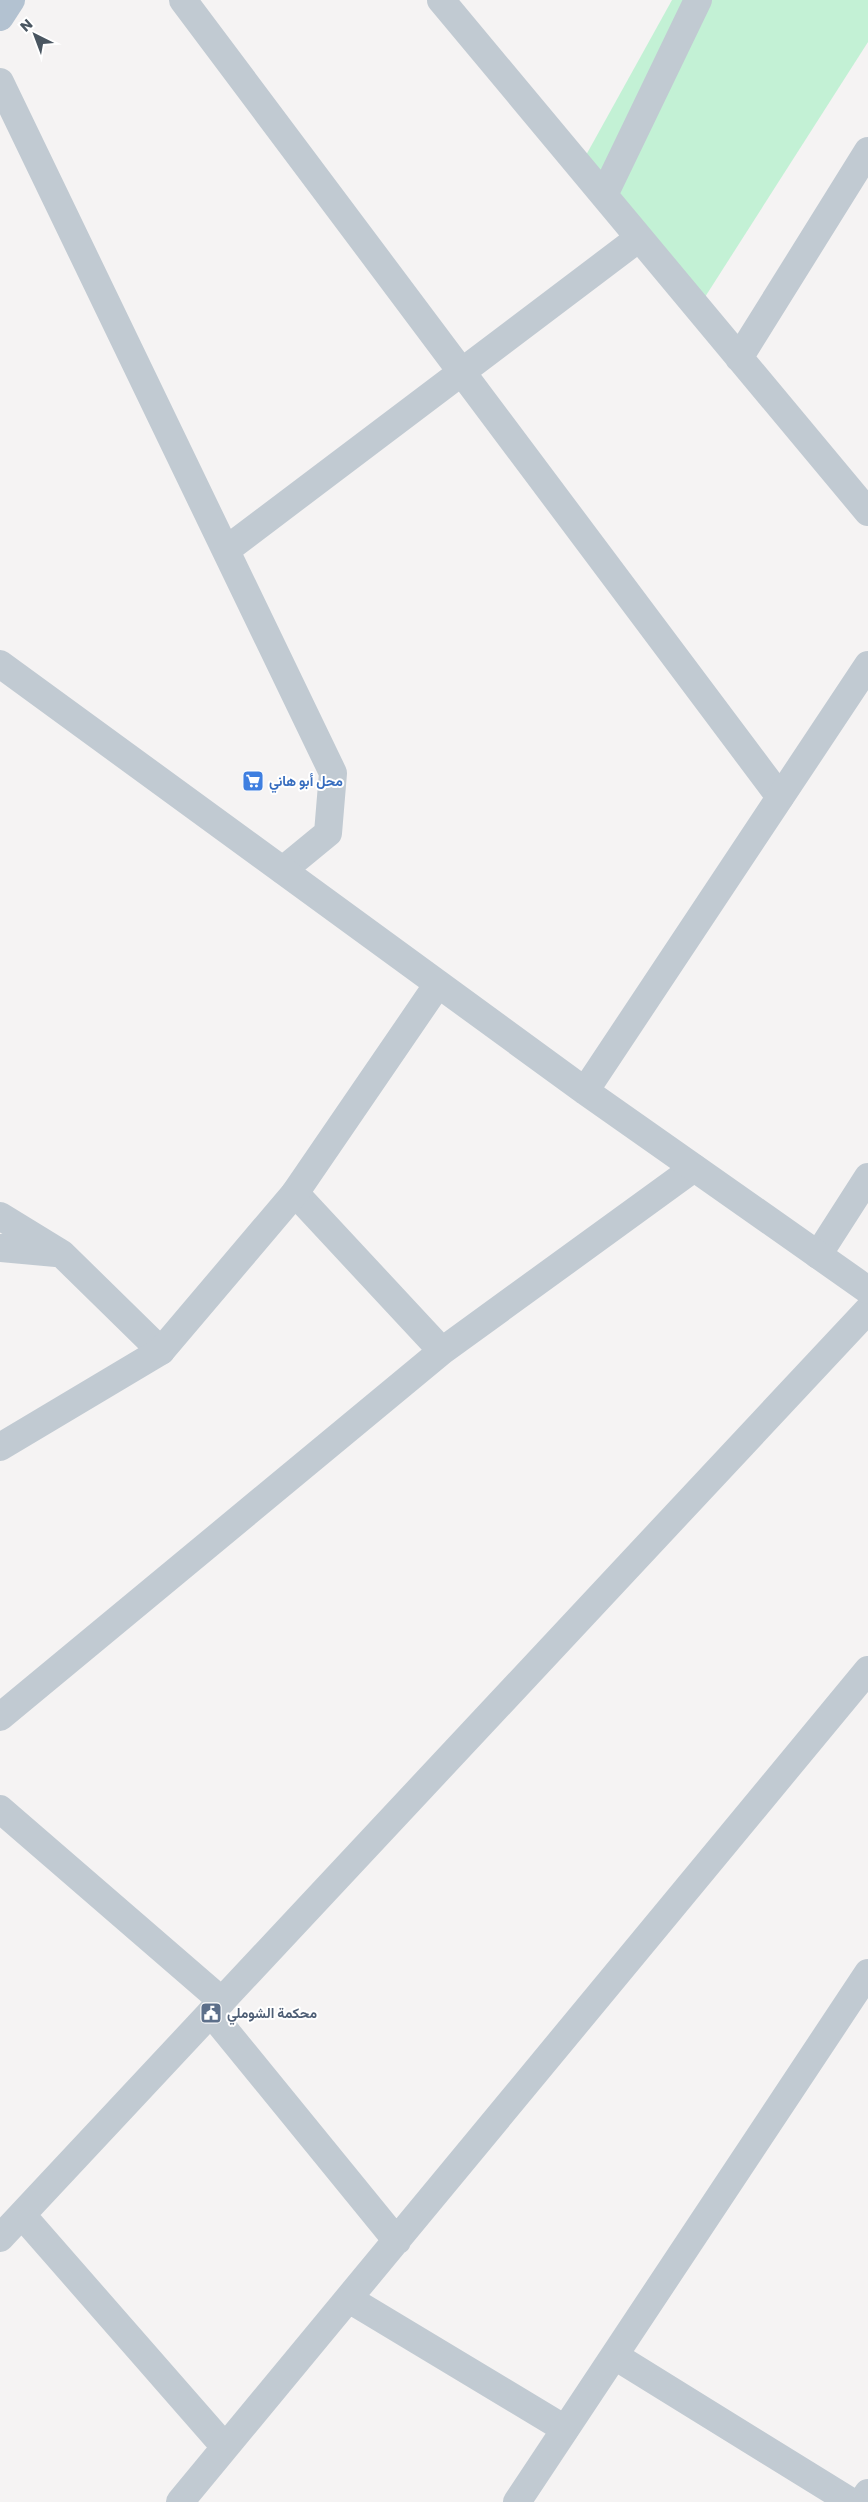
<svg xmlns="http://www.w3.org/2000/svg" width="868" height="2502" viewBox="0 0 868 2502" font-family="Poppins,Vazirmatn,sans-serif">
  <style>
    .green { fill: #c3f1d5 }
    .lines { fill: none; stroke-linecap: round; stroke-linejoin: round }
    .minor { stroke: #c1cad2; stroke-width: 28 }
    .tertiary { stroke: #c1cad2; stroke-width: 28 }
    .primary { stroke: #b3c2d1; stroke-width: 28 }
    .labels { text-anchor: middle; stroke-width: 4; stroke-linejoin: round; paint-order: stroke }
    .shop-label { font-size: 14px; font-weight: bold; fill: #366cbe; stroke: #fff; text-anchor: start }
    .service-label { font-size: 14px; font-weight: bold; fill: #4e5e75; stroke: #fff; text-anchor: start }
  </style>
  <rect width="100%" height="100%" fill="#f5f3f3"/>
  <path class="green" d="M672,0H868V42L698,308L580,166Z"/>
  <g class="lines">
    <path class="minor" d="M183,0L780,797
      M441,0L868,512
      M0,82L333,773L328,833L283,870
      M604,195L698,0
      M739,358L868,151
      M226,550L639,238
      M295,1193L442,1351
      M0,1216L62,1254L161,1351
      M0,1248L56,1253
      M818,1255L868,1177
      M0,1717L442,1351L694,1168
      M0,1809L222,2001
      M211,2013L397,2241
      M22,2215L225,2447
      M0,2238L868,1310
      M349,2299L565,2429
      M180,2502L868,1670
      M862,2502L868,2493"/>
    <path class="tertiary" d="M0,664L585,1091L868,1290
      M585,1091L868,665
      M0,1447L161,1351L295,1193L438,984
      M615,2356L851,2502
      M517,2502L868,1973"/>
    <path class="primary" d="M0,17L11,0"/>
  </g>
  <defs>
    <g id="supermarket-square" transform="scale(1.125)"><rect x="-9" y="-9" width="18" height="18" rx="4" fill="#3f7fe0" stroke="#fff"/><path d="M-6-5.5h2.5l.6 2H6L4.5 2H-2.5L-4.4-4H-6ZM-1.5 3.2a1.3 1.3 0 1 0 .1 0ZM3 3.2a1.3 1.3 0 1 0 .1 0Z" fill="#fff"/></g>
    <g id="civic-square" transform="scale(1.125)"><rect x="-9" y="-9" width="18" height="18" rx="4" fill="#5c6f8a" stroke="#fff"/><path d="M-.6-6.5H3V-4.5H.6V-3L4-1V1h2V6H-6V1h2V-1L-.6-3ZM-1.2 2.5V6h2.4V2.5Z" fill="#fff"/></g>
  </defs>
  <g fill-rule="evenodd">
    <use href="#supermarket-square" x="253" y="781"/>
    <use href="#civic-square" x="211" y="2013"/>
  </g>
  <g class="labels">
    <g class="shop-label">
      <text x="269" y="786">محل أبو هاني</text>
    </g>
    <g class="service-label">
      <text x="227" y="2018">محكمة الشوملي</text>
    </g>
  </g>
  <g transform="translate(35 35) rotate(318)" stroke="#ffffff" stroke-width="4" paint-order="stroke">
  <path d="M0-4L9 19L0 12L-9 19Z" fill="#4a5661"/>
  <text y="-8" font-size="14" font-weight="bold" text-anchor="middle" fill="#4a5661">N</text>
  </g>
</svg>
